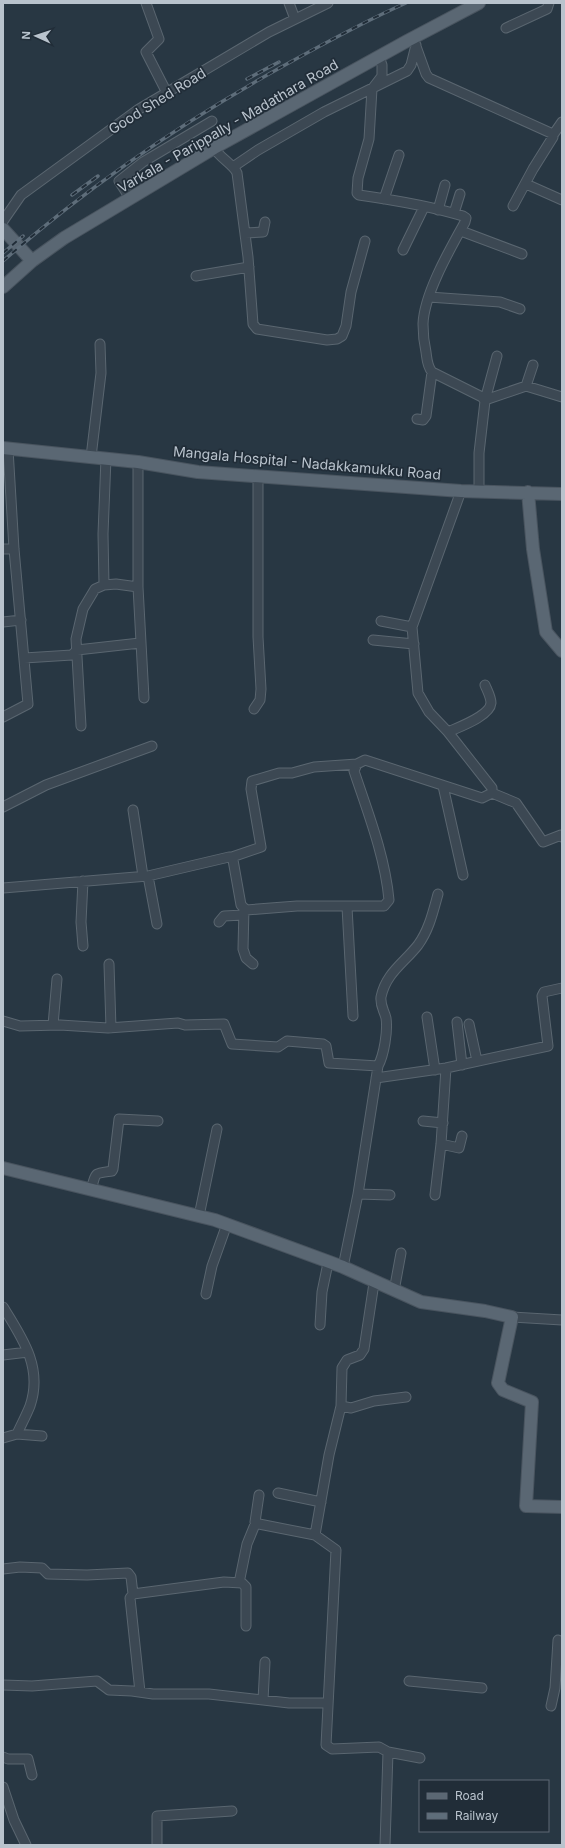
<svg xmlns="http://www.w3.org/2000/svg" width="565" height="1848" viewBox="0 0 565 1848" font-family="Inter,sans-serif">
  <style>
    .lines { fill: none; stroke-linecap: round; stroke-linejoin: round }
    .minor-casing { stroke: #5a6670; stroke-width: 11 }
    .major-casing { stroke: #49545f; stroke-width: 14 }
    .minor { stroke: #3c4853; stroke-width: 9 }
    .major { stroke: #5a6773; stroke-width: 12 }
    .rail-casing { stroke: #5e6d7a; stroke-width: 3.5 }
    .rail { stroke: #212d38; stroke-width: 2; stroke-dasharray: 6; stroke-linecap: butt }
    .labels { text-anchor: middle; stroke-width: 3.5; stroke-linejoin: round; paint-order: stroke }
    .street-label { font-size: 14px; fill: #b9c3cd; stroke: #212d38 }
  </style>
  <rect width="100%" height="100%" fill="#283743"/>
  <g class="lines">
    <g class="minor-casing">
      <path id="minor" d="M146,3L159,39L146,52L167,93
        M289,3L295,19
        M506,28L547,9L549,3
        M413,38L426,74L429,78L553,134V137L533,169L513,206
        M379,57L382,65V76L372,89L369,139L358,178L357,193L359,195C394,200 430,206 463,216L466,218L465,222C450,249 424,294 423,324C423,333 424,343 426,352C427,359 427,366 432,372L482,397L485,401L479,453V491
        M553,135L562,122
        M214,148C220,158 234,165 237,173L248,257L253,324L257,329L327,340L337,339L342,336L346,326L351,292L365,241
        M233,167L258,150L324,112L407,71L411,65L416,45
        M526,184L562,200
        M130,198L119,181L143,162L212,121
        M384,199L399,155
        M438,210L445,185
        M454,213L460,194
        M3,221L21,195L139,109L269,32L328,3
        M461,231L522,254
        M245,233L263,232L265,222
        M403,250L424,207
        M196,276L249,267
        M429,297L500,302L520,309
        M526,386L533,365
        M485,400L526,386L562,397
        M485,400L497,356
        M417,419L423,420L426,416L432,372
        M91,457L101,373L100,344
        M106,458L103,534L104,585L116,584L138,587L144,698
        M461,491L412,627L418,693L429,712L448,732L492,788V793L516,803L543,842L561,835L562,837
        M3,549H14
        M138,587V462
        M381,621L412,627
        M3,622L21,620
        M373,640L414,644
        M24,658L72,655L77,650L140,643
        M254,709L260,700L261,689L258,637V477
        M3,717L28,704L14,549L8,449
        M81,726L76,639L83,609L95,589L104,585
        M448,732C459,727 490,716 491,703C491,697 487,690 485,685
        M443,786L463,875
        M3,807L46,785L152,746
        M133,810L143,876
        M232,857L261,847L251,789L252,781L279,773H292L314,767L357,764
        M148,876L157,924
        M3,888L148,876L229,857H232L233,860L241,905L246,910L297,906H384L389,900C385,856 368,813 354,771L357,764L365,760L482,798L492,793
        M347,907L353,1016
        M244,908L243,949L246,958L253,964
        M219,922L224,916L243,915
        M83,946L81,922L83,881
        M109,964L111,1028
        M427,1017L435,1070
        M3,1021L20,1026L60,1025L108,1028L178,1023L185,1025L224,1024L232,1044L278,1047L287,1041L323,1044L326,1046L329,1063L378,1066
        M457,1022L462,1065
        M469,1024L477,1061
        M53,1025L57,979
        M376,1078L446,1068L548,1046L542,996L544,992L562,988
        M423,1121L443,1123
        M441,1144L459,1148L462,1136
        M91,1189C97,1172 92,1174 112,1171L113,1169L119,1119L158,1121
        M358,1194L390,1195
        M435,1195L441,1144L446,1068
        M199,1216L217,1129
        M343,1267L358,1194L378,1066C384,1055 388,1031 386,1018C384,1010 380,1006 381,997C386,973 404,963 418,945C429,930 433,912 438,894
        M374,1283L364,1349L360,1355L347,1360L342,1368L341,1406L329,1455L315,1535L336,1550L326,1745L332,1749L379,1747L388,1752L385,1845
        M394,1291L401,1253
        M206,1294L212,1266L227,1224
        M3,1307C23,1339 43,1368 30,1406C26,1416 21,1425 17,1434L3,1438
        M512,1317L562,1320
        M320,1325L322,1292L328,1263
        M3,1355L28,1352
        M341,1406L351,1408L374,1401L406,1397
        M17,1434L42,1436
        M278,1493L321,1502
        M259,1495L255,1522L259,1524L315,1535
        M3,1569L20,1567L42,1568L48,1574L87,1575L128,1573L131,1577L133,1594
        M239,1583L247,1544L256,1522
        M409,1681L482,1688
        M3,1685L32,1686L97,1681L109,1690L132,1691L153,1694H209L289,1703H327
        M140,1692L130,1598L133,1594L224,1582L242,1583L246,1587V1626
        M263,1700L265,1662
        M551,1706L555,1688L558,1640
        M388,1752L420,1758
        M3,1757L8,1759H28L32,1775
        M3,1787L14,1820L26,1845
        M157,1845V1816L232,1811"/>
    </g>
    <g class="major-casing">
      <path id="major" d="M3,229L32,261
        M3,287L32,261L64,238L214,148L407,41L479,3
        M3,448L138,462L198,472L461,491L562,494
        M528,492L533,549L546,632L562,651
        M3,1168L215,1220L343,1267L421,1302L485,1311L512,1317L498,1383L503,1390L532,1402L526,1506L562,1507"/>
    </g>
    <use href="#minor" class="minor"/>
    <use href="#major" class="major"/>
    <g class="rail-casing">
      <path id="rail" d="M247,79L279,62
        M72,195L98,176
        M3,253L23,236
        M3,261C91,184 184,121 285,65C325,43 365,21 406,3"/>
    </g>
    <use href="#rail" class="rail"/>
  </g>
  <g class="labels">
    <g class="street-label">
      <text transform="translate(157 101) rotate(-32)" y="5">Good Shed Road</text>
      <text transform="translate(228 126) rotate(-30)" y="5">Varkala - Parippally - Madathara Road</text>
      <text transform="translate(307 463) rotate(5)" y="5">Mangala Hospital - Nadakkamukku Road</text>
    </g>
  </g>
  <rect width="565" height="1848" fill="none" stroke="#b9c3cd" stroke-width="8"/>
  <rect x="419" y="1780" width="130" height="52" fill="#212d38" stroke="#5e6974"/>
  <rect x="427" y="1793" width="20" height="6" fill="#5a6773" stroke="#5e6974"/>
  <text x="455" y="1800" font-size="12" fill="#b9c3cd">Road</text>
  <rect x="427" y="1813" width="20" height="6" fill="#5e6d7a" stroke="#5e6974"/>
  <text x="455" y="1820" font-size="12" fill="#b9c3cd">Railway</text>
  <g transform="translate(36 36) rotate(273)" stroke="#212d38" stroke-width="3" paint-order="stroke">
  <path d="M0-3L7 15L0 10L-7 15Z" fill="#b9c3cd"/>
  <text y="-6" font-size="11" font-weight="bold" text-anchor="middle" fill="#b9c3cd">N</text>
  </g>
</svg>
